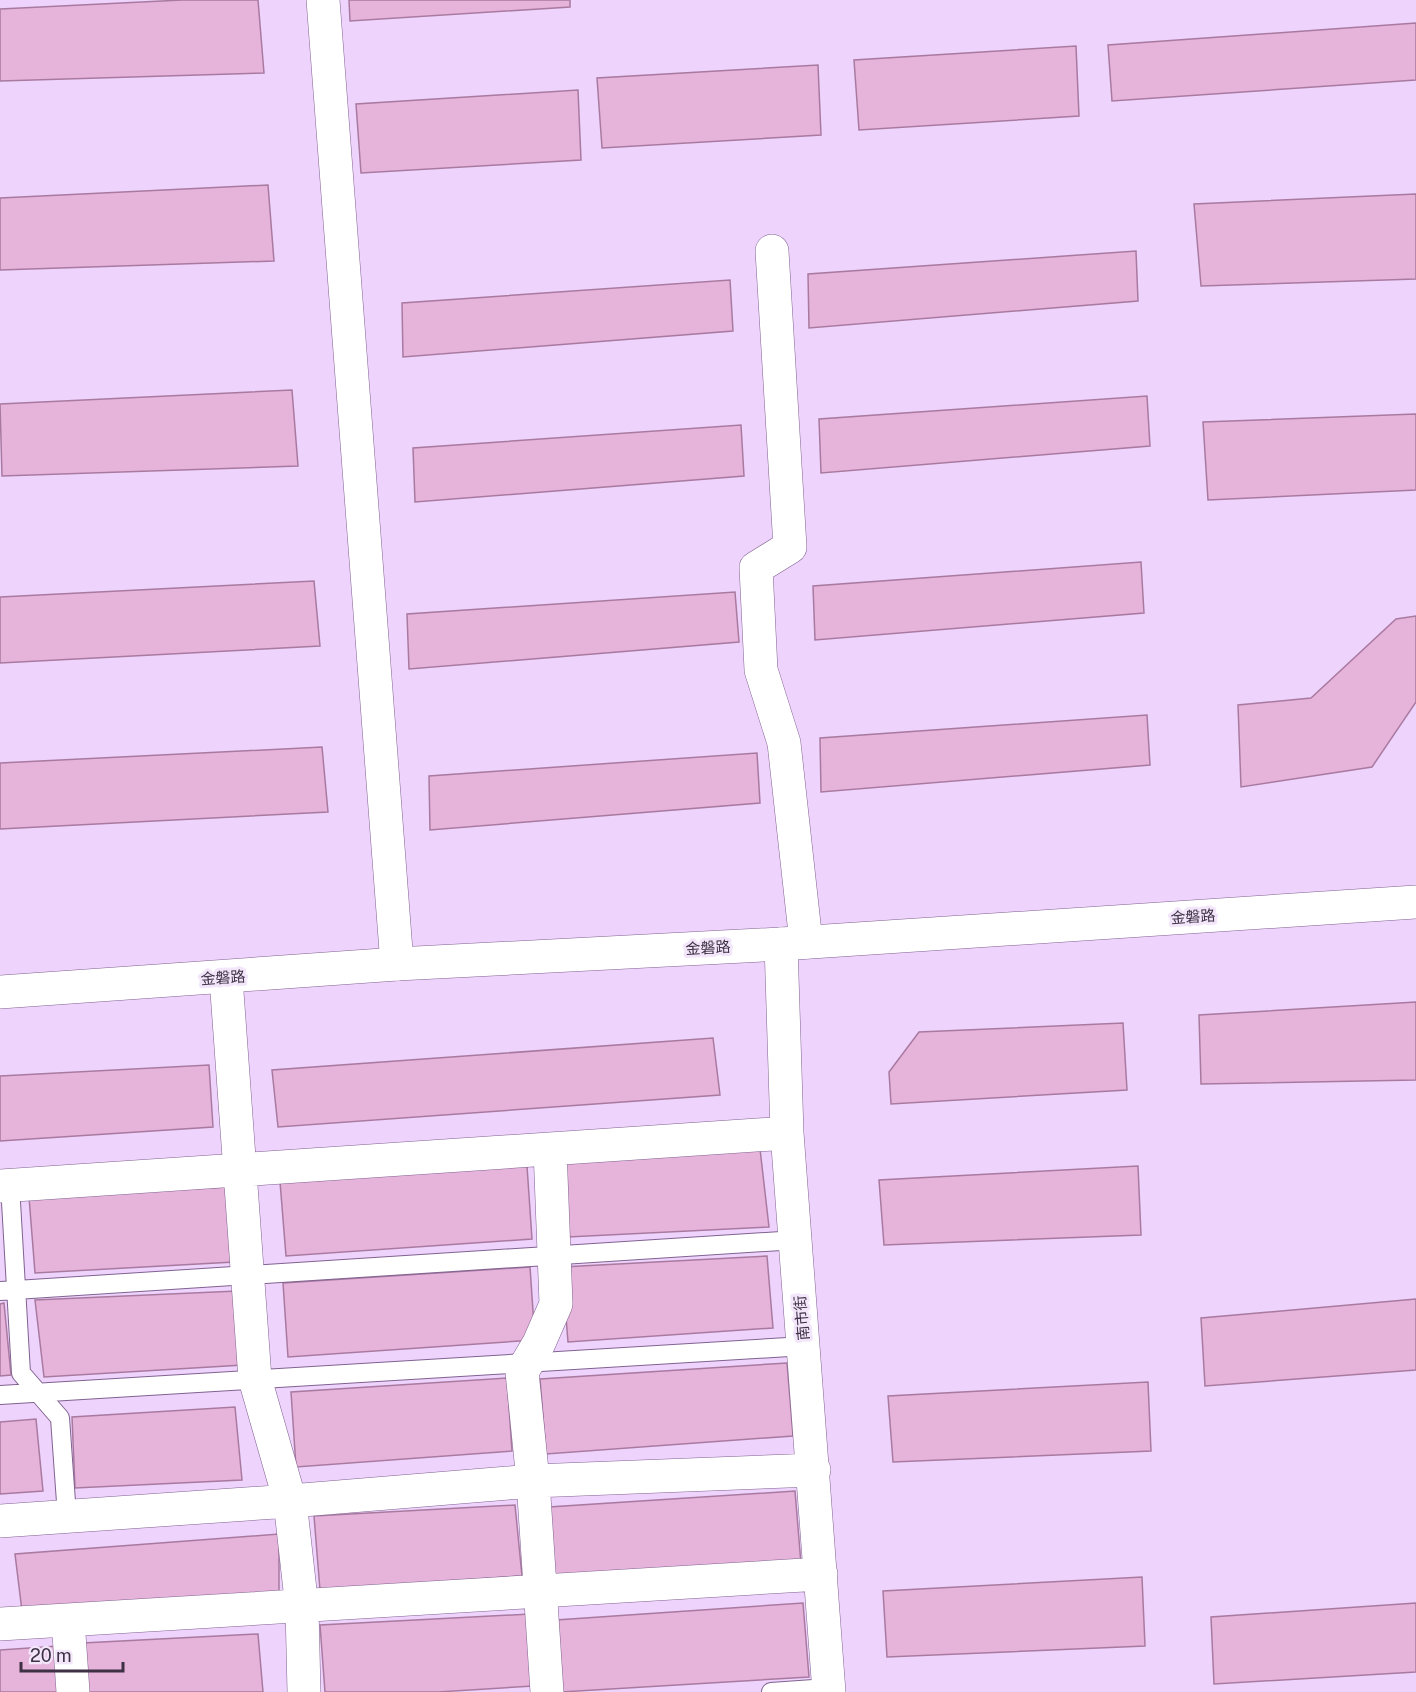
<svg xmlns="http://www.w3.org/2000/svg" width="1416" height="1692" viewBox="0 0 1416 1692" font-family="'Public Sans','Noto Sans SC',sans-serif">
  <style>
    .building { fill: #e6b3db; stroke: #a97aa0; stroke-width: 1.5 }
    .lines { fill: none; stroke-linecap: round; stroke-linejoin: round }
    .service-casing { stroke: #806291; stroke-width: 20 }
    .minor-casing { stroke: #806291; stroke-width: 34 }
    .tertiary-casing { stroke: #806291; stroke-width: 34 }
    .service { stroke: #fff; stroke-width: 18 }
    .minor { stroke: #fff; stroke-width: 33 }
    .tertiary { stroke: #fff; stroke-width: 33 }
    .labels { text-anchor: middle; stroke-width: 6; stroke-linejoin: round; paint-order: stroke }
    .street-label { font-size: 15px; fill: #3e3145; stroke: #f3e6fb }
  </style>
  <rect width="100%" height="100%" fill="#eed3fc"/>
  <path class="building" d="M182,0H258L264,73L0,81V9Z
    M349,0H570V7L350,21Z
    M1416,23V80L1112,101L1108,45Z
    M1076,46L1079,116L859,130L854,60Z
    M818,65L821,135L602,148L597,78Z
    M578,90L581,160L361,173L356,104Z
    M268,185L274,261L0,270V198Z
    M1416,194V279L1201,286L1194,204Z
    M1136,251L1138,301L809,328L808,274Z
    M730,280L733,331L403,357L402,303Z
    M292,390L298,466L2,476L0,404Z
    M1147,396L1150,446L821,473L819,419Z
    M1416,414V490L1208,500L1203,422Z
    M741,425L744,476L415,502L413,448Z
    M1141,562L1144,613L815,640L813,586Z
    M314,581L320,646L0,663V597Z
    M735,592L739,642L409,669L407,614Z
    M1416,616V702L1372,767L1241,787L1238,705L1311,698L1396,619Z
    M1147,715L1150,765L821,792L820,738Z
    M322,747L328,812L0,829V763Z
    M757,753L760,803L430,830L429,776Z
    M1416,1002V1080L1201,1084L1199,1015Z
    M1123,1023L1127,1090L891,1104L889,1072L919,1032Z
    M713,1038L720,1095L278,1127L272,1070Z
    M209,1065L213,1127L0,1141V1076Z
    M760,1149L769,1227L568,1237L562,1162Z
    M527,1166L532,1239L286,1256L280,1182Z
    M1138,1166L1141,1235L884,1245L879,1180Z
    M227,1187L234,1262L35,1273L29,1197Z
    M767,1256L773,1328L568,1342L562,1267Z
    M530,1267L535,1340L288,1357L283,1283Z
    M237,1291L243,1365L44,1377L35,1300Z
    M1416,1299V1370L1205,1386L1201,1318Z
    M4,1303L11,1375L0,1376V1304Z
    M787,1363L793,1436L546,1454L540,1379Z
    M507,1378L512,1451L296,1467L291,1392Z
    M1148,1382L1151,1451L893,1462L888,1396Z
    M235,1407L242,1480L75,1488L72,1417Z
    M36,1419L43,1491L0,1494V1422Z
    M795,1491L801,1564L554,1582L549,1507Z
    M515,1505L522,1576L320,1590L314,1516Z
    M279,1534V1596L22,1611L15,1554Z
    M1142,1577L1145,1646L887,1657L883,1591Z
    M803,1603L809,1677L561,1692L556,1620Z
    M1416,1603V1672L1214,1684L1211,1617Z
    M530,1614L533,1686L438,1692H325L320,1625Z
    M258,1634L263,1692H87L83,1643Z
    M58,1646L63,1692H0V1650Z"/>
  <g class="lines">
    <g class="service-casing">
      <path id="service" d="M10,1185L21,1373L60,1418L67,1516
        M0,1291L796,1240
        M0,1395L805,1346
        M771,1692L828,1688"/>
    </g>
    <g class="minor-casing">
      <path id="minor" d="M323,0L397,964
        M772,251L790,547L756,568L761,670L784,743L806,942
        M781,944L787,1133L829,1692
        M226,978L255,1379L290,1501L302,1608L304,1692
        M0,1186L787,1133
        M0,1521L290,1501L533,1481L814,1470
        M68,1620L73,1692
        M0,1624L821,1574
        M547,1692L533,1481L522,1372L539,1343L556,1304L550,1149"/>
    </g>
    <g class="tertiary-casing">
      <path id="tertiary" d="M0,992L397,964L781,944L1416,902"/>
    </g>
    <use href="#service" class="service"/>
    <use href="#minor" class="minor"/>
    <use href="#tertiary" class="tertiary"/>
  </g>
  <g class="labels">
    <g class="street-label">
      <text transform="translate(1193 917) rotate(-4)" y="5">金磐路</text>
      <text transform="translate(708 948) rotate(-3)" y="5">金磐路</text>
      <text transform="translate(223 978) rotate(-4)" y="5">金磐路</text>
      <text transform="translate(802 1318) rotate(-95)" y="5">南市街</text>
    </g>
  </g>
  <path d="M21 1662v9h102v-9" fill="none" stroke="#3e3145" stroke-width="3"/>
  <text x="30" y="1662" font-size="18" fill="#3e3145" stroke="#f3e6fb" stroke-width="4.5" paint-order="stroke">20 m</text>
</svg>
